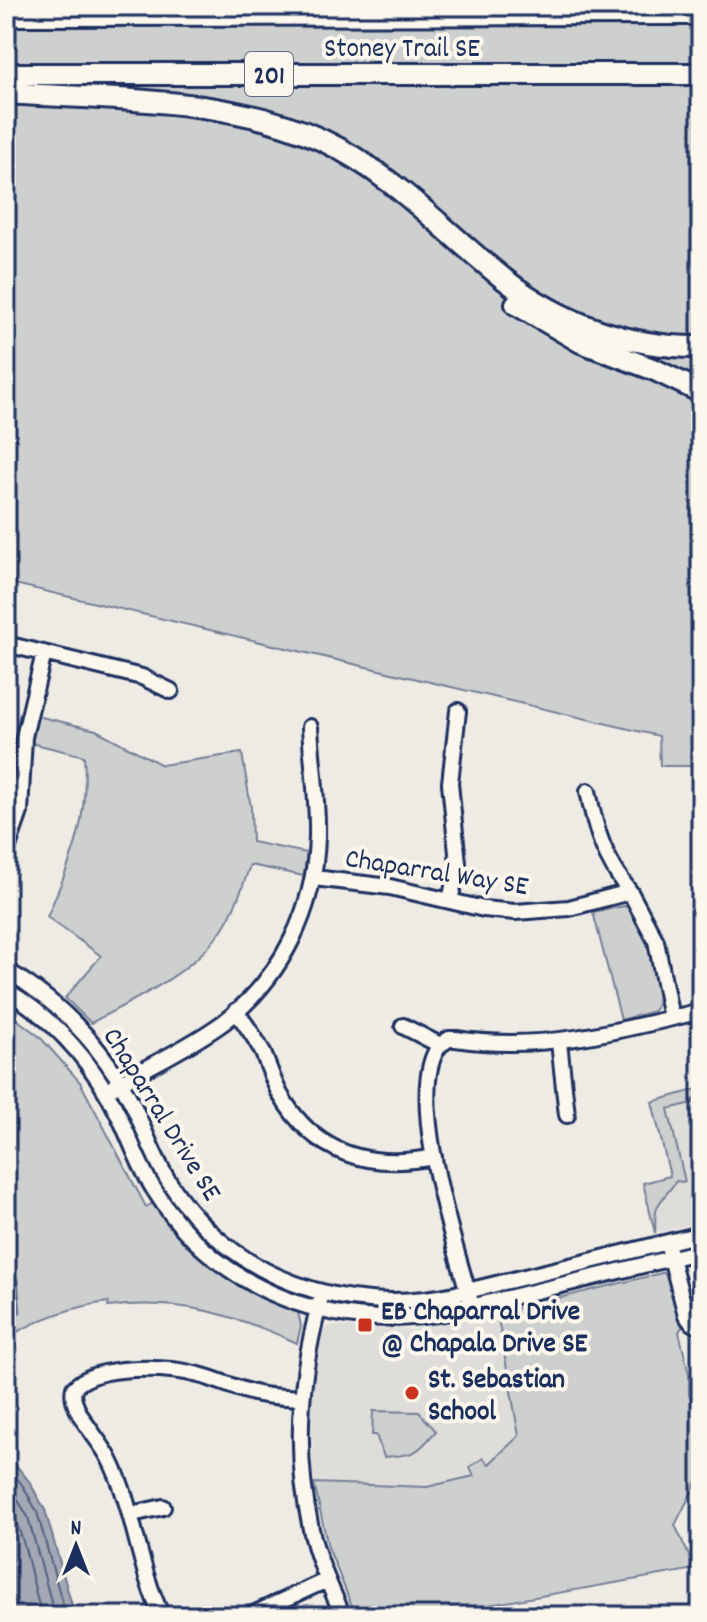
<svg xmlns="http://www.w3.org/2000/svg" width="707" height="1622" viewBox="0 0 707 1622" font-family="Dekko,sans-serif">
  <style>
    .built { fill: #deddda }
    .green { fill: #cecfcf; stroke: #747f96; stroke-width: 2 }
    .water { fill: #a3a8b4; stroke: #6d7892; stroke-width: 2 }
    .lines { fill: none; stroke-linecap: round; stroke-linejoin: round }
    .shore { stroke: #515f80; stroke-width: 2 }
    .stream { stroke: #6d7892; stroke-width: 3 }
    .minor-casing { stroke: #1b2f5e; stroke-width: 20 }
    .highway-casing { stroke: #1b2f5e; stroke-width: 26 }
    .minor { stroke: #fbf7ec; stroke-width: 14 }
    .highway { stroke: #fbf7ec; stroke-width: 20 }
    .poi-dot { fill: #c8321e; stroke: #fbf7ec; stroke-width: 3 }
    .labels { text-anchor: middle; stroke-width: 8; stroke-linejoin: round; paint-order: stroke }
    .shield { fill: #fbf7ec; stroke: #5e6b89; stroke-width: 2 }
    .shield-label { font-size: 26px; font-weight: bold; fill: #1b2f5e }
    .street-label { font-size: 28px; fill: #1b2f5e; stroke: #fbf7ec }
    .poi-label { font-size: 28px; font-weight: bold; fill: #1b2f5e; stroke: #fbf7ec; text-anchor: start }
  </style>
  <rect width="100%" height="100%" fill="#eeebe4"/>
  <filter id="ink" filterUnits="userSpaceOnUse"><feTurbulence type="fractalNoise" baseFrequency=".0125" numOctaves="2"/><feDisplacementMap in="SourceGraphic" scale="16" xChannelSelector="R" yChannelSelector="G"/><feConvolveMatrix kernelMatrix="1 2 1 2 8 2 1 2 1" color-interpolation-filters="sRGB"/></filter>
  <g filter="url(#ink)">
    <path class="built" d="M701,1088V1222L655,1233L643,1183L670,1176L652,1102Z
      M497,1313L519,1436L477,1475L427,1487L314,1483L311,1411L314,1375L324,1330L328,1326L409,1330Z"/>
    <path class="green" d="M6,6H701V766H660L659,736L6,582Z
      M37,716L96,730L162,765L242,753L251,808L252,842L307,853L304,876L250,865C243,887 235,909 223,928C193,974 138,997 91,1023L65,998L101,956L47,917C72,858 89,822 84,756L31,743Z
      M624,906C628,908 632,909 634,912C648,929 666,995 654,1011L621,1020L593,912Z
      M6,1011L40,1037L80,1082L146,1207L155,1202L270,1299L298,1312L301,1326L297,1343C233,1314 180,1298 108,1307L109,1302C73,1306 37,1320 6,1338Z
      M701,1088V1092L697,1093L698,1099L693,1100V1103L668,1109L685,1182L676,1181C672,1188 660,1200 657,1208C654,1216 656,1227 655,1233L643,1183L670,1176L652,1102Z
      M662,1273H666L669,1279L682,1327L679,1332L689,1374V1395L700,1411L701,1474L675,1525L695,1569L426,1616H356L328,1547L314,1483L427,1487L474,1476L470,1467L483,1458L489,1464L519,1436L497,1313Z
      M373,1411L419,1412L436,1431C416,1454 416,1455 384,1457L376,1435H372Z"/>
    <path class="water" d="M6,1453L29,1481L45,1510L75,1616H6Z"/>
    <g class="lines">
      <path class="shore" d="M6,1464L23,1486L37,1512L66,1616
        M6,1480L28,1517L55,1616
        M6,1501C27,1537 30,1577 42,1616"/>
      <path class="stream" d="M6,1256L17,1280L20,1312L6,1314"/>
      <g class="minor-casing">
        <path id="minor" d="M6,644L142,677L171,691
          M588,791C596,832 604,858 630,892
          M6,852L20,812L24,737L44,653
          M314,878L390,887L484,909L515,912L569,908L630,892L656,941L671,1018
          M450,901L458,863L450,783L458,711
          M6,970C61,1003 104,1048 133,1105C145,1131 154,1158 169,1182C231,1279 345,1318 455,1294L701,1234
          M6,990C55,1020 93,1063 118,1114C131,1140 139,1167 155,1191C219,1293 335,1334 450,1312L701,1251
          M236,1011C246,1025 256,1038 263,1053C269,1067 273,1081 280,1094C314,1154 369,1170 434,1157
          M403,1026L440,1045L449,1039H456C541,1052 619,1031 701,1011
          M559,1042L567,1115
          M440,1045C404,1090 455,1246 470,1299
          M113,1087C150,1065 190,1047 224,1022C282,978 315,909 317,837C318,801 312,764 310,727
          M669,1250L686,1315L692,1323L701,1327
          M320,1302C299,1377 294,1453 311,1529C317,1559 331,1588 343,1616
          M132,1514L163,1507
          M162,1616C137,1565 135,1508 109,1458C99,1438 68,1409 74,1388C97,1363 168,1367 199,1375C219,1380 238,1390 258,1394C272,1397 287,1397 301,1398
          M249,1616L327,1580"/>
      </g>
      <g class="highway-casing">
        <path id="highway" d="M6,15L701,14
          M6,74H701
          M6,93C108,100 228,96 322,140C394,174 443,231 504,279C560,323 630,348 701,347
          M516,304L581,342L655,370L701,392"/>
      </g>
      <use href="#minor" class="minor"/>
      <use href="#highway" class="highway"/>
    </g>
  </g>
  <g class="poi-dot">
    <rect x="357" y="1317" width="16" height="16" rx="4"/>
    <circle cx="412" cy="1393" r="8"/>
  </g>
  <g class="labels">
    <rect class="shield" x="245" y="52" width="48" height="44" rx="6"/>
    <g class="shield-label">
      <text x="269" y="83">201</text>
    </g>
    <g class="street-label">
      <text x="402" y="56">Stoney Trail SE</text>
      <text transform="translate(437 870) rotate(9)" y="10">Chaparral Way SE</text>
      <text transform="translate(164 1113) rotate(58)" y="10">Chaparral Drive SE</text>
    </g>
    <g class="poi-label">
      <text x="381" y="1319">EB Chaparral Drive<tspan x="381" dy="32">@ Chapala Drive SE</tspan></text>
      <text x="428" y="1387">St. Sebastian<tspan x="428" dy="32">School</tspan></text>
    </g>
  </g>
  <rect width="707" height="1622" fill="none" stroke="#fbf7ec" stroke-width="32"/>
  <rect x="16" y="16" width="675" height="1590" fill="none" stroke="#1b2f5e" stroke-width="3" filter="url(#ink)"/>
  <g transform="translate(76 1546)" stroke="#fbf7ec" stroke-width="6" paint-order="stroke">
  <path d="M0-6L14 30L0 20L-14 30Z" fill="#1b2f5e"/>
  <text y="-12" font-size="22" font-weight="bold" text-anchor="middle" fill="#1b2f5e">N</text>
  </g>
</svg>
